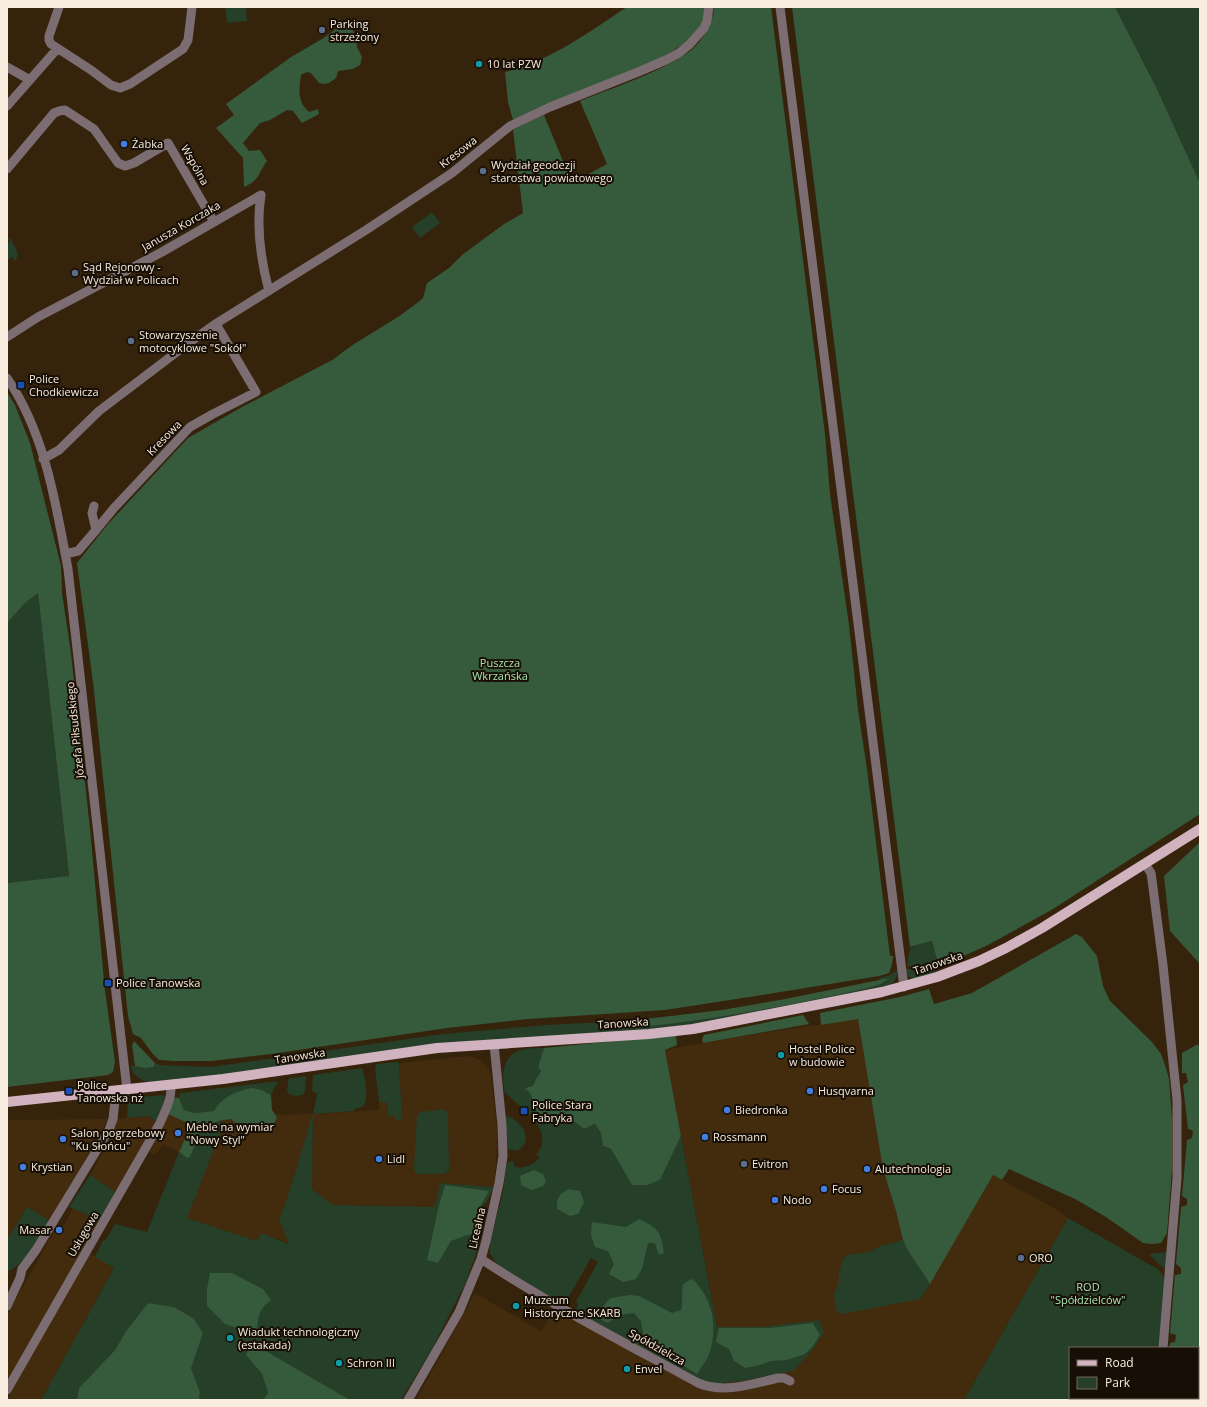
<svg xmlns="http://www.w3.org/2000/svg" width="1207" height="1407" viewBox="0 0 1207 1407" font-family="'Open Sans',sans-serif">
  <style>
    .built { fill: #432b0d }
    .green { fill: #253f29 }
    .forest { fill: #365a3c }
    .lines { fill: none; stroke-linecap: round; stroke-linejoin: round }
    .stream { stroke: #4c5553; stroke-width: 2 }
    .minor { stroke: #7c6d73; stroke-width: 9 }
    .major { stroke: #d1b2bf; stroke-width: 10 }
    .service-dot { fill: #5c6f8a; stroke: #170f06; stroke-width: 1.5 }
    .culture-dot { fill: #0f9aa8; stroke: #170f06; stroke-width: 1.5 }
    .shop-dot { fill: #3f7fe0; stroke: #170f06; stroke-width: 1.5 }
    .transit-dot { fill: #1a4fb4; stroke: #170f06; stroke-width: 1.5 }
    .labels { text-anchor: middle; stroke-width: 4; stroke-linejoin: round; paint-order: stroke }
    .poi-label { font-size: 11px; fill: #f8ecde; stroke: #170f06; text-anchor: start }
    .street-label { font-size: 11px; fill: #f8ecde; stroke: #170f06 }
    .park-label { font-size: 11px; fill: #a8e4b0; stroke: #170f06 }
  </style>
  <rect width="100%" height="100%" fill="#36230c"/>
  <path class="built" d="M858,1019L883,1169L896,1211L903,1240L930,1283L993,1175L1058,1210L1068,1218L964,1400H416L475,1293L541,1331L559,1301L696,1379L762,1327H717L665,1050L748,1035Z
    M469,1056L480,1060L489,1069L491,1076L497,1128V1150L494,1187L440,1183L435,1207L333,1205L312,1189L313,1116L285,1205L279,1219L290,1244L261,1233L257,1242L186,1218L224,1115L313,1114L379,1110V1102L401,1101L399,1063Z
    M166,1113L191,1125L179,1152L163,1144L155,1155L146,1150Z
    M148,1116L156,1121L117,1193L90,1175L109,1142L117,1119Z
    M108,1119L50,1221L27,1207L7,1240V1120Z
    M73,1208L100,1220L7,1381V1314L54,1232L59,1234Z
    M89,1253L114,1268L41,1400H7Z"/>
  <path class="green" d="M225,7H246L247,21L228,23L227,22Z
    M1115,7H1198L1200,12V183L1157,89Z
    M432,212L440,223L420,238L412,227Z
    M8,238H10C14,246 21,253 15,261L12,257L7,260V245L10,242Z
    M38,593L69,877L7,883V623L26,602Z
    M932,941L939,967L931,969L907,966L910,948Z
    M904,969H914L935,971L936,974L915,980L907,976Z
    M898,970L897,976L892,985L716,1022L152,1083C141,1080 134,1077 130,1066C139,1065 144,1069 154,1067L155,1063L160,1065L211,1067L443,1034L546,1025L628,1021L624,1024L733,1015L795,1004L868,988L879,985L888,980H879V978L888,976Z
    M544,1048L538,1067L541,1071L536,1079L530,1093L540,1120C565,1115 563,1113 584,1129L595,1124L601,1133L603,1146L611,1149L632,1185L660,1180L681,1136L717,1327H762L819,1320L824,1332L811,1352L793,1371L748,1380L719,1384L696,1379L575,1311L579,1304L576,1302L598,1262L591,1258L568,1298L565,1296L561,1302L505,1272L496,1263L490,1253V1242L503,1192L506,1166L509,1162L513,1161L515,1167C525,1169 534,1164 540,1157L536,1155C546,1142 543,1133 535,1121L536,1120L505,1093C501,1077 502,1055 521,1050C528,1048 536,1048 544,1048Z
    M398,1062L399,1063L402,1120H395V1115L388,1116V1103L379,1102L375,1068L377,1064Z
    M362,1068C365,1075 370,1103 362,1107C361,1108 356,1108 355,1109L354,1111L313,1114L312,1189L333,1205L435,1207L440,1183L494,1187L487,1201L482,1207L481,1236L475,1257L465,1284L432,1349L401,1400H350L259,1347L246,1355L262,1374L268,1393L263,1400H199L200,1392L191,1368L193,1318L174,1307L148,1303L126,1331L115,1350L79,1388L77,1400H41L114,1268L95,1257L103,1240L105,1241L115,1224L147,1232L179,1152L187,1158L202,1127L219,1121L224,1124L187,1218L257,1241L261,1233L289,1244L279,1219L285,1205L313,1114L317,1094L312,1091L313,1076V1075Z
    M306,1076L305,1092L303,1095L295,1096L289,1094L287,1090L289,1078Z
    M278,1081L271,1095L262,1090L215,1111L195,1113L184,1110L179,1098L180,1093Z
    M164,1095L165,1104L156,1121L148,1116L127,1118L128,1098Z
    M445,1109L448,1115L449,1170L444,1174H416L414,1169L417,1116L421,1112Z
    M508,1116C519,1120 534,1138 521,1148C519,1150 516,1151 513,1150C511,1150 508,1149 507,1148C504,1143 505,1126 505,1120L506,1117Z
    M90,1175L117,1193L100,1220L69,1207Z
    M27,1207L50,1221C41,1234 22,1269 7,1271V1240Z
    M1068,1218L1159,1270L1165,1279L1159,1348H1070V1398H1142V1400H964Z
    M903,1240L907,1249L930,1284L920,1299L842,1314L836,1310L834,1295L839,1281V1271L845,1255L869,1252L878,1247Z
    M1168,1252L1166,1269L1158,1263L1149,1254Z"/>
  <path class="forest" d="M627,7H704V15L701,25L688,41L663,57L513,120L508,102L505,72C550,61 589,32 627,7Z
    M714,7H771L825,434L830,494L849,625L858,710L867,769L890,956H893L892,964L889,973L879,976L762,995L665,1010L528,1019L447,1028L271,1054L211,1061H174L159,1060L152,1053L141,1038L133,1034L128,1016L93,682L77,563L108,524L188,438L242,407L334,359C361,336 396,322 423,298L427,283L449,268L462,255L504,224L523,213L513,130L526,123L544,115L572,183L607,164L580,101C617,86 657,74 690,51C702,42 714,22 714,7Z
    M792,7H1115L1157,89L1200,183V814L1053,909L988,945L939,967L932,941L910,947Z
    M347,21L355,34L357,47L362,57L360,65L353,69L338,71L336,78L329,83L325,84L319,83L311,73L307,72L301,75C299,89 297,102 309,112L318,109L319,114L302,123L293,111L287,110L270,120L260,123L243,143L249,151L260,150L267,161C258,173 260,180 244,187L243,158L216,128L234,115L226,104L291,57L322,39Z
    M7,392L15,405L30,443L61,566L62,593L71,653L90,829L105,991L115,1062L113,1072L108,1075L7,1087V883L69,876L38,593L26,602L7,623Z
    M1200,842V964L1170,931L1164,876Z
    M1076,934L1082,937L1097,956L1103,986L1110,1001L1152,1042L1161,1054L1165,1065L1169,1079L1172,1118V1170L1167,1233L1161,1243L1152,1244L1143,1243L1106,1217L1075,1199L1009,1169L1002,1180L993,1175L930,1284L907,1249L903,1240L896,1211L883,1169L858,1019L821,1025L820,1013L900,997L929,989L934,1004L972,993Z
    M884,979H889L879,985L868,988C817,1000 765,1010 712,1018C683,1022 654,1027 624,1027V1024L628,1021L722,1010L785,999Z
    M803,1015L809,1024L703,1043L702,1039L704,1035Z
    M676,1035L677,1045L665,1050L681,1136L660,1180L647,1185H632L611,1149L603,1146L601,1133L595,1124L584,1129C564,1114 564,1113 540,1120L530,1093L525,1088L533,1086L536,1079L541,1071L538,1067L544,1048Z
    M134,1041L155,1063L154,1067L145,1068L135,1066L132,1045Z
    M1198,1044L1200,1049V1400H1157L1156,1398H1198V1348H1169L1170,1343L1175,1342L1176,1335L1170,1333L1175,1275L1181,1274V1268L1176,1264L1181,1207L1187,1205V1199L1182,1196L1187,1140L1192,1138L1193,1132L1192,1130L1188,1129L1183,1085L1188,1082L1186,1073H1182V1053Z
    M251,1088L262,1090L271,1095L272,1110L277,1117L274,1125C259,1127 241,1130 231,1119L219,1121L202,1127L190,1157L187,1158L179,1152L191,1125L166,1113L174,1097L179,1098L184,1110L195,1113L214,1111C222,1097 236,1091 251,1088Z
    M534,1170L543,1174L546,1181L543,1186L532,1190L521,1185L520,1176Z
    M445,1185L489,1191L481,1205L476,1233L464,1236L451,1241L438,1263L427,1260L439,1205Z
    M568,1189L580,1191L584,1202L578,1214L570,1216L557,1209C557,1197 558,1196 568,1189Z
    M639,1219C659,1229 661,1231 664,1253L659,1255L655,1243H648L642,1269L636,1279L623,1282L609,1274L614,1264L608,1251L595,1247L591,1235L592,1222L626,1227Z
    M210,1273H232L263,1289L271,1300C257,1311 258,1319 257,1335L225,1324L207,1306V1289Z
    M691,1279C697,1281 699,1287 703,1292C715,1310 716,1335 709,1355C706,1361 701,1368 697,1374L653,1347L643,1334L641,1321L634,1313L620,1315L608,1323L600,1319L598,1313L610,1298L630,1295L639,1296L672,1313L681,1310C683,1301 681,1293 683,1284Z
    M148,1303L174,1307L193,1318L203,1333L191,1368L200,1392L199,1400H77L79,1388L115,1350L126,1331Z
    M813,1323L820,1335L813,1346L805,1354L787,1360L771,1361L757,1366L745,1368L734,1361L729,1349L716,1342L719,1328H770Z
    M250,1347H259L350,1400H263L268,1393L262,1374L246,1355Z"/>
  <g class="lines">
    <path class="stream" d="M1198,1371L1200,1367
      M1184,1400L1185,1398"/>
    <path class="minor" d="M59,7L49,36V40L51,44L91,70L111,85L120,88L130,84L183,49L188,40L192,7
      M780,7L904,987
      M7,67L30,80
      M7,106L57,49
      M7,169L54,113L59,111L65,110L94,129L118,163L125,166L134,163L168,143L214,222
      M261,195C256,226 261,261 269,291
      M7,337L38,317L162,252L261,195
      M7,378C45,433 56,504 68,569L127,1090
      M43,459L59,450L99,411L190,342L217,323L366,230L452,173L510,126L550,107L638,72L666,60L679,53L690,44L704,28L707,21L709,7
      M94,506L92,513L96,530
      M65,554L78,551L96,530L114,508L190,427L213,414L256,392L216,324
      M1145,864L1151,873L1152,880L1163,965L1177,1100V1178L1163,1348
      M481,1259C551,1305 625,1343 698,1383C725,1394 752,1384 778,1378H784L790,1381
      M7,1306L20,1278L22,1269L36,1250L109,1130L113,1119L116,1091
      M7,1390L160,1123C165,1111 172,1099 171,1085
      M408,1400L459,1312L481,1259L486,1241L499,1183L503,1156L502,1125L494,1044
      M1148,1400L1149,1398"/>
    <path class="major" d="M7,1102L223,1079L437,1048L649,1034L693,1029L882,992L937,977L979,961L1006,948L1042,928L1200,829"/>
  </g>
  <g class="service-dot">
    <circle cx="322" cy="30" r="4"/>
    <circle cx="483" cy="171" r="4"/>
    <circle cx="75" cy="273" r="4"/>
    <circle cx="131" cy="341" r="4"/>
    <circle cx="744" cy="1164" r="4"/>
    <circle cx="1021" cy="1258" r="4"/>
  </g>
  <g class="culture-dot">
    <circle cx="479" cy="64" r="4"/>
    <circle cx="781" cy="1055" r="4"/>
    <circle cx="516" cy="1306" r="4"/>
    <circle cx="230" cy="1338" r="4"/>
    <circle cx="339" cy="1363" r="4"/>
    <circle cx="627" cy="1369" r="4"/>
  </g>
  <g class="shop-dot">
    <circle cx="124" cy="144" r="4"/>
    <circle cx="810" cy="1091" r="4"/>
    <circle cx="727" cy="1110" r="4"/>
    <circle cx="178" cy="1133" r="4"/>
    <circle cx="705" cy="1137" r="4"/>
    <circle cx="63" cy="1139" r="4"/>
    <circle cx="379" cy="1159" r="4"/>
    <circle cx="23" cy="1167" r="4"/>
    <circle cx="867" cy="1169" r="4"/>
    <circle cx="824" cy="1189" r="4"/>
    <circle cx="775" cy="1200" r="4"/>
    <circle cx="59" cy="1230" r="4"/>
  </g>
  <g class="transit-dot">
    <rect x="17" y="381" width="8" height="8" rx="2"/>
    <rect x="104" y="979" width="8" height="8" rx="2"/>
    <rect x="65" y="1087" width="8" height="8" rx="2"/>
    <rect x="520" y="1107" width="8" height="8" rx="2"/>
  </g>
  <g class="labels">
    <g class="poi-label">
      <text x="330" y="28">Parking<tspan x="330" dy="13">strzeżony</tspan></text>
      <text x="487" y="68">10 lat PZW</text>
      <text x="132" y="148">Żabka</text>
      <text x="491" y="169">Wydział geodezji<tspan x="491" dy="13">starostwa powiatowego</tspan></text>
      <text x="83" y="271">Sąd Rejonowy -<tspan x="83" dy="13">Wydział w Policach</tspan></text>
      <text x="139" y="339">Stowarzyszenie<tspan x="139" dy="13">motocyklowe "Sokół"</tspan></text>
      <text x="29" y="383">Police<tspan x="29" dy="13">Chodkiewicza</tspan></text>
      <text x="116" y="987">Police Tanowska</text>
      <text x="789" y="1053">Hostel Police<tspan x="789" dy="13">w budowie</tspan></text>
      <text x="77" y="1089">Police<tspan x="77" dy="13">Tanowska nż</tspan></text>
      <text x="818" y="1095">Husqvarna</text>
      <text x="532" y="1109">Police Stara<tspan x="532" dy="13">Fabryka</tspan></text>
      <text x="735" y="1114">Biedronka</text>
      <text x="186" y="1131">Meble na wymiar<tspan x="186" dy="13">"Nowy Styl"</tspan></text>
      <text x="71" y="1137">Salon pogrzebowy<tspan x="71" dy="13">"Ku Słońcu"</tspan></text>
      <text x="713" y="1141">Rossmann</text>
      <text x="387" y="1163">Lidl</text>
      <text x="752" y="1168">Evitron</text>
      <text x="31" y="1171">Krystian</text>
      <text x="875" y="1173">Alutechnologia</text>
      <text x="832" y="1193">Focus</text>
      <text x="783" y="1204">Nodo</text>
      <text x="51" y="1234" text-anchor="end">Masar</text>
      <text x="1029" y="1262">ORO</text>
      <text x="524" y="1304">Muzeum<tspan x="524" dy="13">Historyczne SKARB</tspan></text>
      <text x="238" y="1336">Wiadukt technologiczny<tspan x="238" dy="13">(estakada)</tspan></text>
      <text x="347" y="1367">Schron III</text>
      <text x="635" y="1373">Envel</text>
    </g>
    <g class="street-label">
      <text transform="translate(458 152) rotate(-38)" y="4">Kresowa</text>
      <text transform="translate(195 165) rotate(60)" y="4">Wspólna</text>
      <text transform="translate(181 226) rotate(-30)" y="4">Janusza Korczaka</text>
      <text transform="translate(164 438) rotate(-46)" y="4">Kresowa</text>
      <text transform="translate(75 730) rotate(-96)" y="4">Józefa Piłsudskiego</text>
      <text transform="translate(938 963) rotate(-19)" y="4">Tanowska</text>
      <text transform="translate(623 1023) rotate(-4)" y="4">Tanowska</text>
      <text transform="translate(300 1056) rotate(-9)" y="4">Tanowska</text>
      <text transform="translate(477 1228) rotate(-77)" y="4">Licealna</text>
      <text transform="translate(83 1234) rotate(-60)" y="4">Usługowa</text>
      <text transform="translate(657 1347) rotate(29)" y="4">Spółdzielcza</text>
    </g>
    <g class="park-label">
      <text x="500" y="667">Puszcza<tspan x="500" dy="13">Wkrzańska</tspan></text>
      <text x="1088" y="1291">ROD<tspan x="1088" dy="13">"Spółdzielców"</tspan></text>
    </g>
  </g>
  <rect width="1207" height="1407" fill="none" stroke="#f8ecde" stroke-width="16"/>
  <rect x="1069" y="1347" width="130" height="52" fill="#170f06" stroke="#71675c"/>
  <rect x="1077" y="1360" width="20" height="6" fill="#d1b2bf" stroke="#71675c"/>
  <text x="1105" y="1367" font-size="12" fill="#f8ecde">Road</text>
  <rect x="1077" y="1377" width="20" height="12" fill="#253f29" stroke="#71675c"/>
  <text x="1105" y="1387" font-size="12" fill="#f8ecde">Park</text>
</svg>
